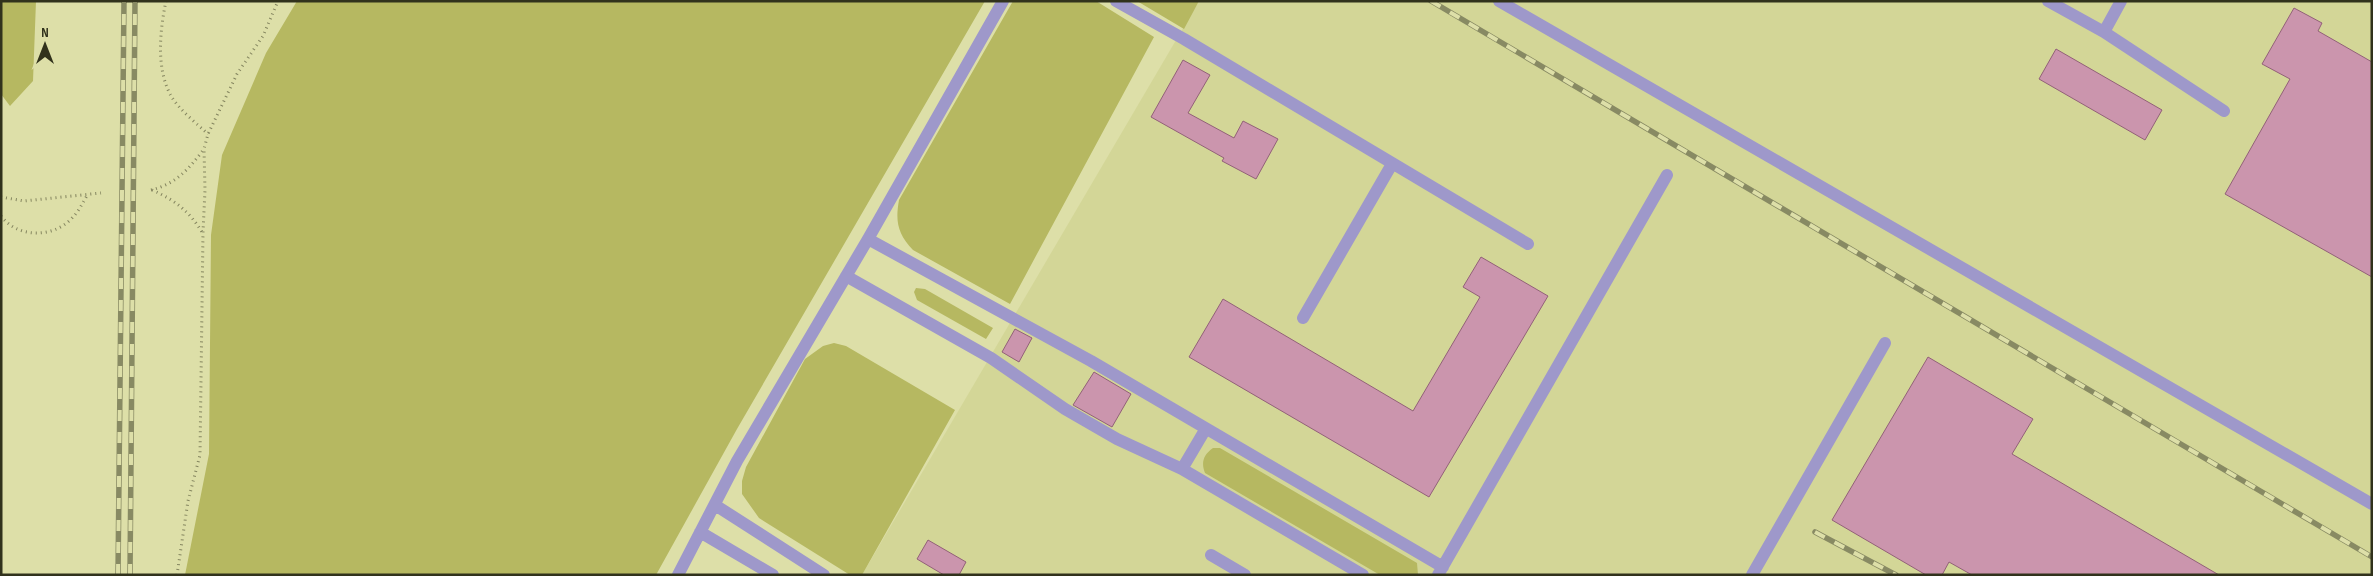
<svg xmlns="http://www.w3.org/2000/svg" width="2373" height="576" viewBox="0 0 2373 576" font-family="'Sofia Sans Condensed',sans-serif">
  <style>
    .built { fill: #d3d697 }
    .green { fill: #b6b861 }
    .building { fill: #cb95ad; stroke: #926178 }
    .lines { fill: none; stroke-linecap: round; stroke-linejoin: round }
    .path { stroke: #84855f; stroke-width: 3; stroke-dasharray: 1 4; stroke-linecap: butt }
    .minor { stroke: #9e98ca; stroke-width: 12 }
    .rail-casing { stroke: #888a63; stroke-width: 5.5 }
    .rail { stroke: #dddfa8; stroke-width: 4; stroke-dasharray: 11; stroke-linecap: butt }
  </style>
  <rect width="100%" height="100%" fill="#dddfa8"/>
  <path class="built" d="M1199,1H2372V575H862Z"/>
  <path class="green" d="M1,1H36L33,81L10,106L1,94Z
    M297,1H985L737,429L656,575H185L209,454L211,235L222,155L266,53Z
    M1013,1H1096L1154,37L1010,304L913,250C898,234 895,222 899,200Z
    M1137,1H1199L1184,29Z
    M916,288L925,289L993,328L986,339L917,300L914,292Z
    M834,343L846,346L955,410L862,575H850L759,518L742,494V481L746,467L805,359L823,346Z
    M1213,448H1220L1417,563L1418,575H1380L1205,473C1201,463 1203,455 1213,448Z"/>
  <path class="building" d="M2294,8L2322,23L2318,31L2372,62V277L2225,194L2290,79L2262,64Z
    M2056,49L2162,110L2145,140L2039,79Z
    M1183,60L1210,75L1188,113L1234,138L1243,121L1278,139L1256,179L1222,161L1224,158L1151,117Z
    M1481,257L1548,296L1429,497L1189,357L1223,299L1413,411L1480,297L1463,287Z
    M1015,329L1032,338L1019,362L1002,352Z
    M1928,357L2033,419L2012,454L2219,575H1972L1949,562L1942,575H1926L1832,520Z
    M1094,372L1131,394L1112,427L1073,405Z
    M928,540L966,562L959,575H944L917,559Z"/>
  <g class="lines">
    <path class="path" d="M166,1C160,30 156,67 170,94C178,109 195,122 208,134
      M151,190C176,184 189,169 204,149
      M152,190C175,200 189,211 202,232
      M1,197L24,201L101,193
      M1,216C18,239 55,238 73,217C79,211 83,202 88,194
      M177,575L188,501L200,455L203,232L205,190L204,149L208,134L237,74L263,36L278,1"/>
    <path class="minor" d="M1116,1L1184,39L1528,244
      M1499,1L2372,504
      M2048,1L2104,32L2224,111
      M2104,32L2121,1
      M868,239L1091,361L1443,567
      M846,276L991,358L1065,409L1117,439L1182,469L1363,575
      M1303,318L1392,164
      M1182,469L1205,430
      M715,505L824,575
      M700,532L773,575
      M1211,555L1245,575
      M678,575L737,461L868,239L1003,1
      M1438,575L1667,175
      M1752,575L1885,343"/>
    <g class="rail-casing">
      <path id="rail" d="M1431,1L2372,557
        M1815,532L1896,575
        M118,575L124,1
        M130,575L135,1"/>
    </g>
    <use href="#rail" class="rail"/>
  </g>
  <rect width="2373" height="576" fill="none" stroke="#31321c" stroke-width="5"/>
  <g transform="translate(45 45)" stroke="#dddfa8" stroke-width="4" paint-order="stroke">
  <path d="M0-4L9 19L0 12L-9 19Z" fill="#31321c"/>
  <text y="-8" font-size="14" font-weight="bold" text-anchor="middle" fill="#31321c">N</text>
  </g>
</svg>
